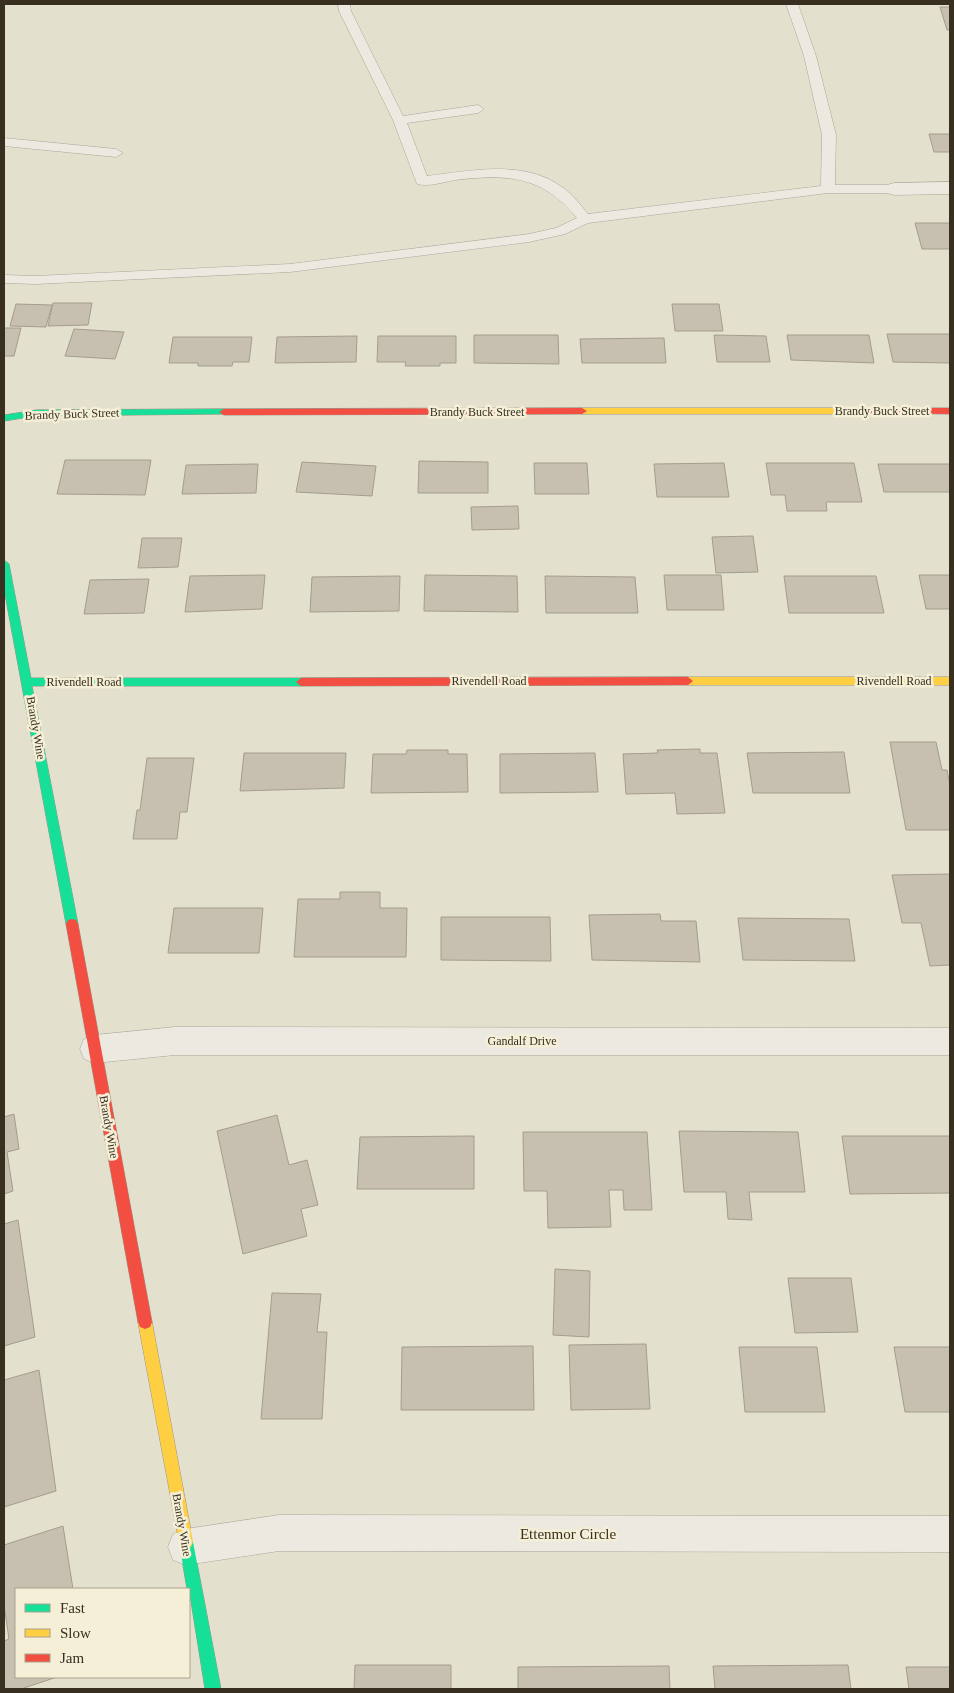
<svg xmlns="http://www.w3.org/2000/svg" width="954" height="1693" viewBox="0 0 954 1693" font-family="Georgia,serif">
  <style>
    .building { fill: #c7bfaf; stroke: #a49c8e }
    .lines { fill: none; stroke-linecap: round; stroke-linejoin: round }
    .lane-casing { stroke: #a9a598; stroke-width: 1 }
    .street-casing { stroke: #a9a598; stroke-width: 1 }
    .fast-casing { stroke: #999487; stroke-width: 1 }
    .slow-casing { stroke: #999487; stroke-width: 1 }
    .jam-casing { stroke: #999487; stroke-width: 1 }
    .lane { fill: #eceae0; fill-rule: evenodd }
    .street { fill: #eceae0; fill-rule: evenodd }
    .fast { fill: #16e098; fill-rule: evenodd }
    .slow { fill: #ffcf43; fill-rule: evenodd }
    .jam { fill: #f24e42; fill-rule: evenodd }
    .labels { text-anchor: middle; stroke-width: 5; stroke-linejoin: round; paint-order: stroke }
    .street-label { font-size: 12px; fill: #382f20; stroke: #f4efd6 }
    .near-street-label { font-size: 15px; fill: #382f20; stroke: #f4efd6 }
  </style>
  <rect width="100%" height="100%" fill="#e4e0ce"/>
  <path class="building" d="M940,7H950V30H947Z
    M929,134H950V152H934Z
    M915,223H950V249H922Z
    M53,303H92L88,325L48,326Z
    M16,304L52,305L46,327L10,326Z
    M672,304H719L723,331H675Z
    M4,328H21L14,356H4Z
    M74,329L124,332L115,359L65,356Z
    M887,334H950V363L893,362Z
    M474,335H558L559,364L474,363Z
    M714,335L766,336L770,362H717Z
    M787,335H869L874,363L791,360Z
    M357,336L356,362L275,363L277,337Z
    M378,336H456V363H440V366H405L406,362H377Z
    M173,337H252L249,362H233L232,366H198V363H169Z
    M664,338L666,363H582L580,339Z
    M65,460H151L145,495L57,494Z
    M419,461L488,462V493H418Z
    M302,462L376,466L372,496L296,492Z
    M534,463H587L589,494H535Z
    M724,463L729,497H657L654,464Z
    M766,463H854L862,502H826L827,511H787L785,495H771Z
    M258,464L256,493L182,494L186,465Z
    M878,464H950V492H884Z
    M518,506L519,529L472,530L471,507Z
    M753,536L758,572L716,573L712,537Z
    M142,538H182L178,567L138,568Z
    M265,575L262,609L185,612L190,576Z
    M425,575L517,576L518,612L424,611Z
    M664,575H721L724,610H667Z
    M919,575H950V609H926Z
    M400,576L399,611L310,612L312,577Z
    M545,576L635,577L638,613H546Z
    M784,576H876L884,613H789Z
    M149,579L144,613L84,614L90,580Z
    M890,742H936L942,770H947L950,786V830H906Z
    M700,749V753H717L725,813L677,814L675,793L626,794L623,754L658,753L657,750Z
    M407,750H448V754H467L468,792L371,793L373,754H406Z
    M844,752L850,793H753L747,753Z
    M244,753H346L344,788L240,791Z
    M595,753L598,792L500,793V754Z
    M147,758H194L187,812H180L177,839H133L137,810H140Z
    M950,874V965L930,966L921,923H902L892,875Z
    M340,892H380V908H407L406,957H294L298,899H340Z
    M174,908H263L259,953H168Z
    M660,914L661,921H696L700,962L592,960L589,915Z
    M441,917H550L551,961L441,960Z
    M738,918L849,919L855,961L743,960Z
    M14,1114L19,1149L7,1152L13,1191L4,1194V1117Z
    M277,1115L289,1165L307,1160L318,1205L301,1209L307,1236L243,1254L217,1131Z
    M679,1131L798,1132L805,1192H749L752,1220L728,1219L726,1192H684Z
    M523,1132H647L652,1210H624L623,1190H609L611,1227L548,1228L547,1191H524Z
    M474,1136V1189H357L360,1137Z
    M842,1136H950V1193L850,1194Z
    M18,1220L35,1337L4,1346V1224Z
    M555,1269L590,1271L589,1337L553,1335Z
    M788,1278H851L858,1332L795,1333Z
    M272,1293L321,1294L317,1332H327L322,1419H261Z
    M646,1344L650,1409L571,1410L569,1345Z
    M533,1346L534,1410H401L402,1347Z
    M739,1347H817L825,1412H745Z
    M894,1347H950V1412H905Z
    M39,1370L56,1491L4,1507V1380Z
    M63,1526L73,1589H16V1677H57L21,1689H4V1641L9,1639L4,1605V1545Z
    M355,1665H451V1689H354Z
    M848,1665L851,1689H715L713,1666Z
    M669,1666L670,1689H518V1667Z
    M906,1667H950V1689H909Z"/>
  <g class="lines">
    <g class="lane-casing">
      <path id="lane" d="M338,4H350L351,11L403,116L478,105L484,109L478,113L407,123L427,176C470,171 524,159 562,187C572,194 580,204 588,214L821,186L822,135L804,56L786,4H798L816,56L836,135L835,185H894L901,189L894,193H828L588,223L565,234L529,242L290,272L36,284L4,283V275L36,276L290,264L529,234L556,228L577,218C542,175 507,174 455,180C444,182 429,187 417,184L393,120L339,11Z
        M4,138L116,149L123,153L116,157L4,146Z"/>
    </g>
    <g class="street-casing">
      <path id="street" d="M950,182V194L894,195L887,193L884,189L887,185L894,183Z
        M175,1027L950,1028V1055H175L95,1063L84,1059L80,1049L84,1039L95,1035Z
        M279,1515L950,1516V1552L279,1551L186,1565L173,1560L168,1547L173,1534L186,1529Z"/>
    </g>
    <g class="fast-casing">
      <path id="fast" d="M224,409L229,412L227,414L36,416L4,421V415L36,410Z
        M4,560L9,564L31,678H301L306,682L301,686H32L78,924L76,928L72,929L68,928L66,924L4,589Z
        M186,1535L191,1537L193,1542L221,1689H205L189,1589H187L179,1542L181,1537Z"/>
    </g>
    <g class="slow-casing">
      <path id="slow" d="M582,408H866L871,411L866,414H582L577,411Z
        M688,677H950V685H688L683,681Z
        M145,1315L150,1317L152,1322L193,1542L191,1547L186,1549L181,1547L179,1542L138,1322L140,1317Z"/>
    </g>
    <g class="jam-casing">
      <path id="jam" d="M582,408L587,411L582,414L224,415L219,412L224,409Z
        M866,408H950V414L863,413V409Z
        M688,677L693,681L688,685L301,686L296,682L301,678Z
        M72,919L76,920L78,924L152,1322L150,1327L145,1329L140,1327L138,1322L66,924L68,920Z"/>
    </g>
    <use href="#lane" class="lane"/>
    <use href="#street" class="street"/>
    <use href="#fast" class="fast"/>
    <use href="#slow" class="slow"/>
    <use href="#jam" class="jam"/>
  </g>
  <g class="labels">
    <g class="street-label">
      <text x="882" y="415">Brandy Buck Street</text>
      <text x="477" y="416">Brandy Buck Street</text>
      <text transform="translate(72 414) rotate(-2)" y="4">Brandy Buck Street</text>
      <text x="489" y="685">Rivendell Road</text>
      <text x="894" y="685">Rivendell Road</text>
      <text x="84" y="686">Rivendell Road</text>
      <text transform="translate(36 728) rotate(80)" y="4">Brandy Wine</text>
      <text x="522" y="1045">Gandalf Drive</text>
      <text transform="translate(109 1127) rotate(80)" y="4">Brandy Wine</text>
      <text transform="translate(182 1525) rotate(80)" y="4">Brandy Wine</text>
    </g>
    <g class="near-street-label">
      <text x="568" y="1539">Ettenmor Circle</text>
    </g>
  </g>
  <rect width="954" height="1693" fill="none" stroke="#382f20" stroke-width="10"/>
  <rect x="15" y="1588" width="175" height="90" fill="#f4efd6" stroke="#a9a28d"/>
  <rect x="25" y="1604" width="25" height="8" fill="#16e098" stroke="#a9a28d"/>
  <text x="60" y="1613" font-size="15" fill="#382f20">Fast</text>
  <rect x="25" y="1629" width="25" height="8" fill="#ffcf43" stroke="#a9a28d"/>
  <text x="60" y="1638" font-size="15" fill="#382f20">Slow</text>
  <rect x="25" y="1654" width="25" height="8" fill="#f24e42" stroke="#a9a28d"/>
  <text x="60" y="1663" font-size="15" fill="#382f20">Jam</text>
</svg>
